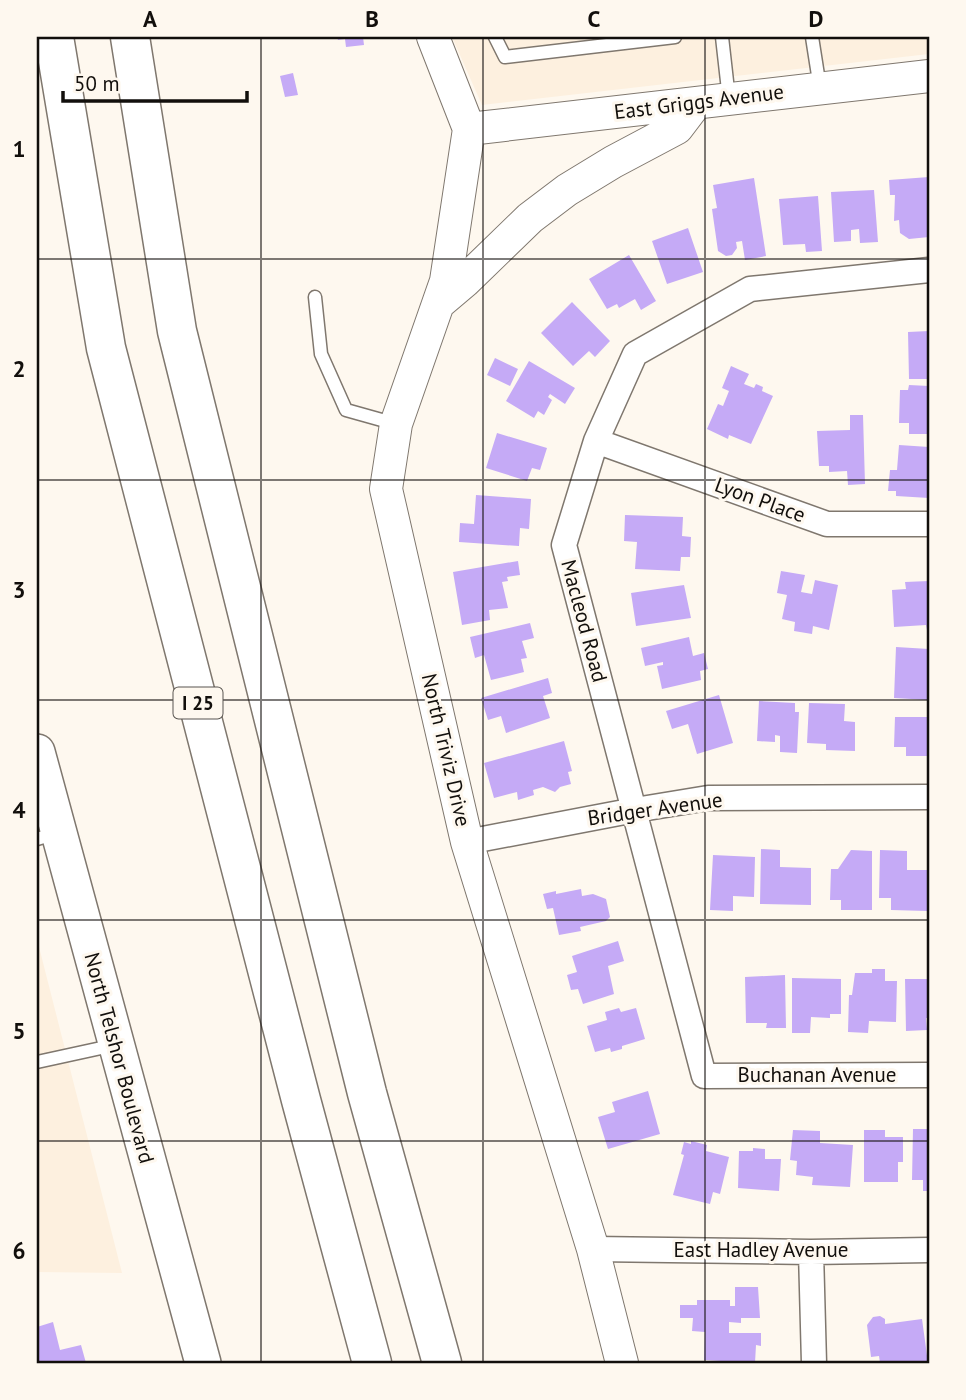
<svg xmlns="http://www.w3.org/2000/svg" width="966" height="1400" viewBox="0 0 966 1400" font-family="'PT Sans',sans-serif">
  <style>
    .built { fill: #fdf0df }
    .building { fill: #c5aaf6 }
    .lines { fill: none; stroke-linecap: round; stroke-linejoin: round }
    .service-casing { stroke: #7f776e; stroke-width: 15 }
    .minor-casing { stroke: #7f776e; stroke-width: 27 }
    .tertiary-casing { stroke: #7f776e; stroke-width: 34 }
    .secondary-casing { stroke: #7f776e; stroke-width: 38 }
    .motorway-casing { stroke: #7f776e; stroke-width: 41 }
    .service { stroke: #fff; stroke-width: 12 }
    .minor { stroke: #fff; stroke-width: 24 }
    .tertiary { stroke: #fff; stroke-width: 32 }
    .secondary { stroke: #fff; stroke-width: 35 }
    .motorway { stroke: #fff; stroke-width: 38 }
    .grid { fill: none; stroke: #120f0c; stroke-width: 2; stroke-opacity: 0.55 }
    .labels { text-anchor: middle; stroke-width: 6; stroke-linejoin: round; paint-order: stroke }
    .shield { fill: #fef8ef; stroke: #595550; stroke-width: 2 }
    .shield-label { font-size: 19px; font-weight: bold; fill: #120f0c }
    .street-label { font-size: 21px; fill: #120f0c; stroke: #fef8ef }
    .neatline { fill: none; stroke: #120f0c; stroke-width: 2.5 }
    .grid-label { font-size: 23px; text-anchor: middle; font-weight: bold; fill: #120f0c }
  </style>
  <rect width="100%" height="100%" fill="#fef8ef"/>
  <path class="built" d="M452,37H929V54L482,105Z
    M37,939L122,1273L37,1272Z"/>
  <path class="building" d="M337,37H363L364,45L346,47L345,39L338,40Z
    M293,73L298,95L285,97L280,76Z
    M929,177V237L909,239L900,233L899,220L894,221L895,195H890L889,180Z
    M754,178L766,256L745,260L742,241L736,242L737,248L732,255L726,256L718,251L712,209L717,208L713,185Z
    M874,190L878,242L860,243L859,229L851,230V241L834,242L831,192Z
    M818,196L822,251L806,252L805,244L783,245L779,199Z
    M688,228L703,272L667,284L652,241Z
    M629,255L656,301L641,310L635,299L619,308L617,304L607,309L589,279Z
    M572,302L610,341L595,357L589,351L573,366L541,333Z
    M929,331V379H909L908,332Z
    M495,358L518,369L510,386L487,375Z
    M529,361L575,388L565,404L550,394L548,397L552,400L544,415L538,411L534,418L506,401Z
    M731,366L749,374L744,384L754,388L756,384L763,387L762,391L773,396L751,444L729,435L728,439L707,429L718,404L723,406L729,391L722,388Z
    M909,385L929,386V434H909V423H899L900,390H908Z
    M850,415H863L865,484L848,485L847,471L829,472V466H819L817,431L850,430Z
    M497,433L547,448L540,470L532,468L527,481L486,468Z
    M899,445L929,447V498L896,496V491H888L890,470H897Z
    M476,495L531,499L529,529L520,528L519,546L459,542L460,523L474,524Z
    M625,515L683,517L682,536L691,537L690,557H681L680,571L635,569L637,542L624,541Z
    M518,561L520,575L507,577L508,581L502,582L508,608L489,610L490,620L462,625L453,572Z
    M781,571L805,575L801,592L812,594L815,580L838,585L829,630L813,626L812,634L794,631L795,622L782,619L787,595L777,593Z
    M929,581V630H927L926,625L894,627L892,590L906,589L905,582Z
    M684,585L691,618L636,626L631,593Z
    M530,623L534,638L522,641L527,658L521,659L524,672L491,680L484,655L475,658L470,637Z
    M689,637L693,656L704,653L708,669L700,671L701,680L662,689L657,666L663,665V662L645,666L641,648Z
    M896,647L929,649V700L894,698Z
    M548,678L552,693L543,696L550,718L506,733L501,716L488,720L481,698Z
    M719,695L733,743L697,754L688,724L672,729L666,711Z
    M759,701L795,703V712H799L797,753L780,752V736L775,735V742L757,741Z
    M809,703L845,704L844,721L855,722V751L826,750V744L807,743Z
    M895,717H929V756H906V747H894Z
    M564,741L572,771L568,772L571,784L560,787L555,792L543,787L533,790L534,795L518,800L517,792L494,798L484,763Z
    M761,849L780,850V867L811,868V905L760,904Z
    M851,850L872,851V910H841V900H830L831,869H838Z
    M880,850L907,851V870H928L927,911L891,910V898H879Z
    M713,855L755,857L754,897L733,896V911L710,910Z
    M581,889L582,896L593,894L606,899L610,917L606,921L580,927L581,931L559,935L553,908L547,909L543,894L556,891V894Z
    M618,941L624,961L608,966L614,994L583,1004L578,989L571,990L567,975L577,972L572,956Z
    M872,969H885V981H897L896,1022L869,1021L868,1033L848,1032L849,995H852L855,973H872Z
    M785,975L786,1028H766L767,1023H746L745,977Z
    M792,978L841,979V1014H830V1018L811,1017L810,1033H792Z
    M905,979H929V1018H926L927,1030L906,1031Z
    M619,1008L621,1012L636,1008L645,1039L622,1046V1049L611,1052L610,1048L595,1052L587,1026L607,1020L605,1012Z
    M648,1091L660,1134L608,1149L598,1117L615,1112L612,1102Z
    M913,1129H929V1191H923V1180H912Z
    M793,1130L820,1131V1143L853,1145L850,1187L812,1185L813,1177L796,1175L797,1161L790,1160Z
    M864,1130H885V1137H903V1162H898V1182H864Z
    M691,1141L707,1145L706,1151L729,1157L720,1194L713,1192L710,1204L673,1195L684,1155L681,1154L684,1142L691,1144Z
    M753,1148L765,1149V1159H781L779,1191L738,1188L739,1151H753Z
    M735,1287H758L760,1318H741V1323L729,1322V1333H761V1346L756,1345L755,1363L704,1360L705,1332L692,1331L693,1318H680V1305H697V1300H730V1306H735Z
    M880,1316L885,1319V1324L922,1319L928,1363H880L879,1356L871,1357L867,1325L873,1317Z
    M53,1322L60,1350L81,1345L86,1363H37V1327Z"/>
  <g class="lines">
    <g class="service-casing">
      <path id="service" d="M495,37L505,57L675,37
        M722,37L729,99
        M812,37L820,88
        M315,297L321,354L346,410L396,424
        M37,839L57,833
        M37,1062L115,1045"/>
    </g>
    <g class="minor-casing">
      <path id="minor" d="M929,270L750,289L635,354L596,441L564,545L704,1076L929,1075
        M596,441L827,524H929
        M467,842L635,810L708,798L929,797
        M593,1249L811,1252L929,1250
        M811,1252L814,1363"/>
    </g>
    <g class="tertiary-casing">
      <path id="tertiary" d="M433,37L469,129
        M469,129L446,281L396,424L386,489L467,842L593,1249L622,1363
        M469,129L929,76
        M439,303L465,281L530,218L567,190L613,162L677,128L696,103"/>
    </g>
    <g class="secondary-casing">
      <path id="secondary" d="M37,752L203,1363"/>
    </g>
    <g class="motorway-casing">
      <path id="motorway" d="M54,37L106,348L301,1100L372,1363
        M130,37L177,331L367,1093L442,1363"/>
    </g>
    <use href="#service" class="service"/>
    <use href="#minor" class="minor"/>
    <use href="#tertiary" class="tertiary"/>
    <use href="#secondary" class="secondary"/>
    <use href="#motorway" class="motorway"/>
  </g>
  <path class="grid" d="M261,37V1363M483,37V1363M705,37V1363M37,259H929M37,480H929M37,700H929M37,920H929M37,1141H929"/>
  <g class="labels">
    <rect class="shield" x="173.5" y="687.5" width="49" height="31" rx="5"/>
    <g class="shield-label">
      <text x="198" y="710">I 25</text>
    </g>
    <g class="street-label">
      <text transform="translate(699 102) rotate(-7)" y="7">East Griggs Avenue</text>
      <text transform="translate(760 500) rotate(20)" y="7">Lyon Place</text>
      <text transform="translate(584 621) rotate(75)" y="7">Macleod Road</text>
      <text transform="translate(446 750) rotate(77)" y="7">North Triviz Drive</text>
      <text transform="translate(655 809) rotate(-8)" y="7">Bridger Avenue</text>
      <text transform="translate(119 1058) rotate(75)" y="7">North Telshor Boulevard</text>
      <text x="817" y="1082">Buchanan Avenue</text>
      <text x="761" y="1257">East Hadley Avenue</text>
    </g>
  </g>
  <rect width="966" height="1400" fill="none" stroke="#fef8ef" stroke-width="77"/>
  <path d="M63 91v10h184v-10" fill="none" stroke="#120f0c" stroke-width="3.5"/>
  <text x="74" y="91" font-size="21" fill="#120f0c" stroke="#fef8ef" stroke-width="5" paint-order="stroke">50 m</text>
  <rect x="38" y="38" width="890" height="1324" class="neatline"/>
  <g class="grid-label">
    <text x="150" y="27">A</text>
    <text x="372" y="27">B</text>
    <text x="594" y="27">C</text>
    <text x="816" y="27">D</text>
    <text x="19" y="157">1</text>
    <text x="19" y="377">2</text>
    <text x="19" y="598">3</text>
    <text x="19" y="818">4</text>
    <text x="19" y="1039">5</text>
    <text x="19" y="1259">6</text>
  </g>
</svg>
